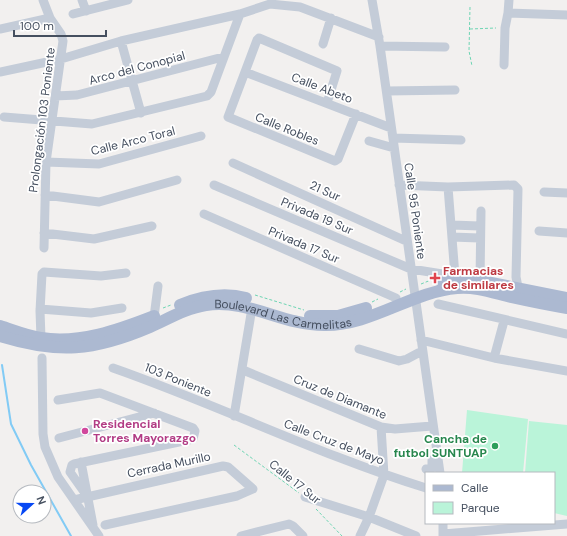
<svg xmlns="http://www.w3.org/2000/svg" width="567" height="536" viewBox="0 0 567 536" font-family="'DM Sans',sans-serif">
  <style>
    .green { fill: #baf4d9 }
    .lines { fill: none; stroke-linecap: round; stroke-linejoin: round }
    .stream { stroke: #82cbf5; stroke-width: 2 }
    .path { stroke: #6ed5b3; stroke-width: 1; stroke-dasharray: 3 2; stroke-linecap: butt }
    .minor { stroke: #c4ccd8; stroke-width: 9 }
    .major { stroke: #acb9d1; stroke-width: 12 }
    .health-dot { fill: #e0444e; stroke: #fff; stroke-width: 1.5 }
    .hotel-dot { fill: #d1479c; stroke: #fff; stroke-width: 1.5 }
    .leisure-dot { fill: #2e9e5b; stroke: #fff; stroke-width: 1.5 }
    .labels { text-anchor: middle; stroke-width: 3.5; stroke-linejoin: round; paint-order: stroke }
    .street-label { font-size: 12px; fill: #454f5f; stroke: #fff }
    .health-label { font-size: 12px; font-weight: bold; fill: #be3a42; stroke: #fff; text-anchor: start }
    .hotel-label { font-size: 12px; font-weight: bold; fill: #b23c85; stroke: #fff; text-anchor: start }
    .leisure-label { font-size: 12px; font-weight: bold; fill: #27864d; stroke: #fff; text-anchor: end }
  </style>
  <rect width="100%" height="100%" fill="#f2f0ef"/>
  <path class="green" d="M467,410L528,419L523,473H462Z
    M529,421L567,425V516L554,513V473H525Z"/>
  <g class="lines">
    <path class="stream" d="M2,365L11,424L31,465L71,536"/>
    <path class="path" d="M470,7L469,51L472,66
      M470,29L496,28
      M421,284L431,280
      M400,292L406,289
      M255,295L304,310
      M372,302L378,299
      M163,308L171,305
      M234,445L299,493
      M316,509L342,536"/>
    <path class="minor" d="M43,0L50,18L61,34L63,41L46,162L44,248
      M82,0L86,11
      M372,0L380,46L440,473
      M508,13L567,15
      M73,14L128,0
      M0,29L50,18
      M121,41L141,113
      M323,44L331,18
      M380,46L445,47
      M504,65L505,28L508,13L509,0
      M0,72L61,59L121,41L240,14L270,4L300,7L379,37
      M245,72L391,128
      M387,91L455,90
      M55,96L77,95L223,57
      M327,103L337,71L259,38L257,40L228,117L335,161L338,159L356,114
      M4,117L92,124L207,96L211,92L240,14
      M393,138L461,140
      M369,141L394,148
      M46,162L99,164L201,136
      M233,163L406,241
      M214,185L411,269L455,276L458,279
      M399,185L448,187L514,185L518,189L516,277L518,287
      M448,187L455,276
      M544,192L567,193
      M45,195L99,202L177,180
      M204,214L396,298
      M452,225L479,226
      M539,231L567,233
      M44,233L94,239L152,226
      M452,237L479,238
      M480,280L481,211
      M438,304L567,334
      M40,309L91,313L122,308
      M154,317L158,286
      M41,338L40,311L42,274L44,272L101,276L126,273
      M421,340L494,358L567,371
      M359,349L399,361L407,359L422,351
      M42,358L43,434L45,447L58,477L99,536
      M494,358L504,321
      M113,368C219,405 319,455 426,488
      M243,370L381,427L395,429L432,426
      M58,400L100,393L193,428L195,431L193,439L74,464L72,465L70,472L87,496
      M234,416L252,308
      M59,438L154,413
      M81,462L93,525
      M426,469L432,468V460L435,458
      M305,497L369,517L416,536
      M74,500L223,466L228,467L253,489L237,496L105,525
      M443,523V536
      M443,534L567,524
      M241,536L289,524L293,526L303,536
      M360,536L369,517L384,475L381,427"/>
    <g class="major">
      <path d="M442,283L471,279L567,298"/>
      <path d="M180,305C202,296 223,292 246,298"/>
      <path d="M310,316H338L366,308"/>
      <path d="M0,326C13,330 27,336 41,338C80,344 118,330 154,316"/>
      <path id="s1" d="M0,336C58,354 94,351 150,327C168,319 186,308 206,305C250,299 281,325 324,325C371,326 411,292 457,288C475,286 494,293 511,297C529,301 548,305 567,308"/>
    </g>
  </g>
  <path class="health-dot" d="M433 272h4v4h4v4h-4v4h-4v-4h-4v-4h4z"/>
  <circle class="hotel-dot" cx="85" cy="431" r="4"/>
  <circle class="leisure-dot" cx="495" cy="446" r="4"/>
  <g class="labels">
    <g class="street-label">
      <text transform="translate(137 68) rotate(-15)" y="4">Arco del Conopial</text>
      <text transform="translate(322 88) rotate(21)" y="4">Calle Abeto</text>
      <text transform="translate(42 120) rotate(-83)" y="4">Prolongación 103 Poniente</text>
      <text transform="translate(287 129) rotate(22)" y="4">Calle Robles</text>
      <text transform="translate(133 141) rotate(-14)" y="4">Calle Arco Toral</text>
      <text transform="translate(325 191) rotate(24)" y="4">21 Sur</text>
      <text transform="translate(415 211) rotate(82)" y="4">Calle 95 Poniente</text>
      <text transform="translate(317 216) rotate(23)" y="4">Privada 19 Sur</text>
      <text transform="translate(304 245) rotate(23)" y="4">Privada 17 Sur</text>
      <text dy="4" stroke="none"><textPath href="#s1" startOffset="293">Boulevard Las Carmelitas</textPath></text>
      <text transform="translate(178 380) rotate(22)" y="4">103 Poniente</text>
      <text transform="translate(340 397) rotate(22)" y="4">Cruz de Diamante</text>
      <text transform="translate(334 442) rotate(21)" y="4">Calle Cruz de Mayo</text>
      <text transform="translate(169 465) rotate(-12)" y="4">Cerrada Murillo</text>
      <text transform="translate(295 482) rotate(39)" y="4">Calle 17 Sur</text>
    </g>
    <g class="health-label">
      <text x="443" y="275">Farmacias<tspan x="443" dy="14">de similares</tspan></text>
    </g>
    <g class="hotel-label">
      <text x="93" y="428">Residencial<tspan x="93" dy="14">Torres Mayorazgo</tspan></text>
    </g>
    <g class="leisure-label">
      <text x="487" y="443">Cancha de<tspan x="487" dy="14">futbol SUNTUAP</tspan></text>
    </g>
  </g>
  <rect x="425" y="472" width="130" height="52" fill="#ffffff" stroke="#b5b9bf"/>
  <rect x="433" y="485" width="20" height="6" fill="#acb9d1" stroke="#b5b9bf"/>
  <text x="461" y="492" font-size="12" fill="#454f5f">Calle</text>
  <rect x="433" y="502" width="20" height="12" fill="#baf4d9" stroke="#b5b9bf"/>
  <text x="461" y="512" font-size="12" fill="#454f5f">Parque</text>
  <g transform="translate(32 504) rotate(69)"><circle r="19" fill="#ffffff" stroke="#b5b9bf"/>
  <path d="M0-3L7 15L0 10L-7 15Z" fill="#0748f4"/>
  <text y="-6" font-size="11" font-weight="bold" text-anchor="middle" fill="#454f5f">N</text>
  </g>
  <path d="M14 30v6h92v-6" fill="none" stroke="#454f5f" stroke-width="2"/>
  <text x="20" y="30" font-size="12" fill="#454f5f" stroke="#ffffff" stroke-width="3" paint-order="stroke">100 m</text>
</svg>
